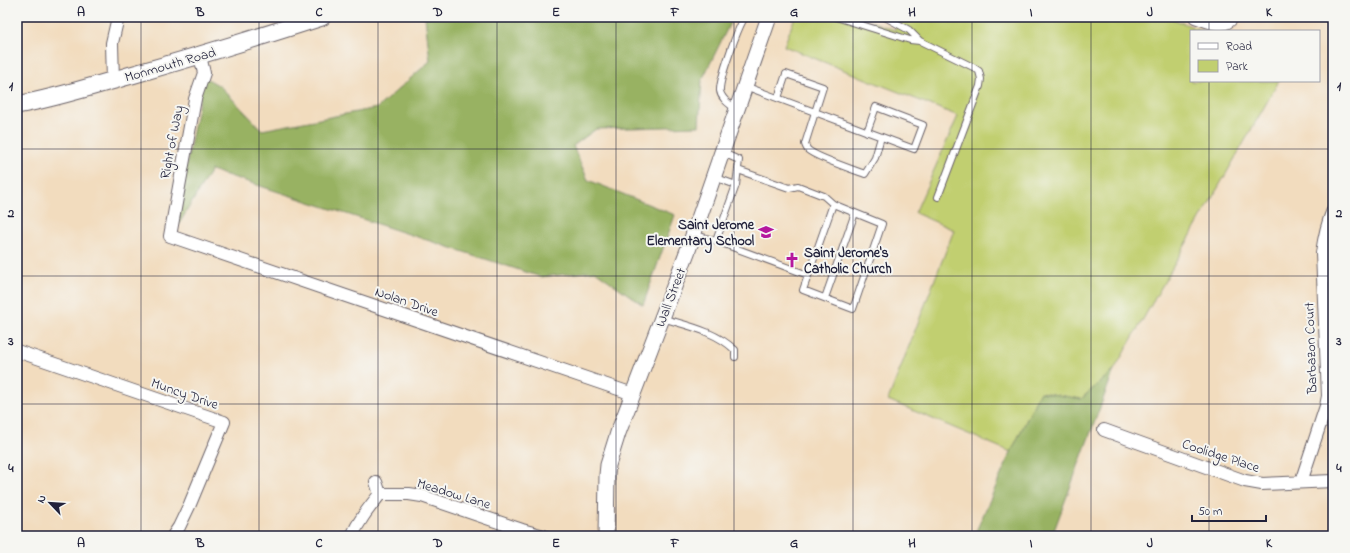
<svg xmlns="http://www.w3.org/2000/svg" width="1350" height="553" viewBox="0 0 1350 553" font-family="'Indie Flower',sans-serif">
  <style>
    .green { fill: #c1cf70; stroke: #727856 }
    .forest { fill: #98b262; stroke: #5d6a4e }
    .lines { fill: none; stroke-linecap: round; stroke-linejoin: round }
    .service-casing { stroke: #6b6369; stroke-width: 8 }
    .minor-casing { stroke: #6b6369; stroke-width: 14 }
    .tertiary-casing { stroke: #6b6369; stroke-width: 17 }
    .secondary-casing { stroke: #6b6369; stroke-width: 19 }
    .service { stroke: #fff; stroke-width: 6 }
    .minor { stroke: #fff; stroke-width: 12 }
    .tertiary { stroke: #fff; stroke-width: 15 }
    .secondary { stroke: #fff; stroke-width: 17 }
    .grid { fill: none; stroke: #22223b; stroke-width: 1; stroke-opacity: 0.55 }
    .labels { text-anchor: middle; stroke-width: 4; stroke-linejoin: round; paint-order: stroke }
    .street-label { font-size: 14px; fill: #22223b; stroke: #f6f6f2 }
    .poi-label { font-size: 14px; font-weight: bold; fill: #22223b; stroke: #f6f6f2; text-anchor: end }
    .neatline { fill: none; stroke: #22223b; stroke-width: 1.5 }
    .grid-label { font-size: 13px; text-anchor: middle; font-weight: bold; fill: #22223b }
  </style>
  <rect width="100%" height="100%" fill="#f6f6f2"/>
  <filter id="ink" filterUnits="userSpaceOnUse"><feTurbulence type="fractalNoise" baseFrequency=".025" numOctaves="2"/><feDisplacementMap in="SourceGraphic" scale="8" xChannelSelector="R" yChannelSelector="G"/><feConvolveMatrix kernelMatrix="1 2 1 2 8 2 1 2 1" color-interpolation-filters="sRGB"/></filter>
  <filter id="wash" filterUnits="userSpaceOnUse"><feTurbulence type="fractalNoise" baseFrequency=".012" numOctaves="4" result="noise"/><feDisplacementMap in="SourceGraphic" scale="16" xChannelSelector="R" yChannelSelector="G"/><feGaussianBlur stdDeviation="0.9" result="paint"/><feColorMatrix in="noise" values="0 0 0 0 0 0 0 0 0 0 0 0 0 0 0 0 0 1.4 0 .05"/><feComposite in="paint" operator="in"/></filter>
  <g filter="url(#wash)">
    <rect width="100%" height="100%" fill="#f2dcbe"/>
    <path class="green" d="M795,17H858L895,30L898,17H1168L1203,31H1191V81H1279L1114,370L1081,399L1040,392L1011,452L888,400L954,230L915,213L958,116L784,46Z"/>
    <path class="forest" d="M425,17H733L702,80L699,126L596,129L573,146L588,180L675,215L643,305L595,271L541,277L211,170L172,236L204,77L220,86L262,130L377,108L430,61Z
      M1114,370L1052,536H974L1011,452L1040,392L1081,399Z"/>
  </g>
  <g filter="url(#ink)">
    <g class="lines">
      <g class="service-casing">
        <path id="service" d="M836,17L910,40L920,41L909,30L885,17
          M920,41L973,67L979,71L981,79L980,86L938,197
          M745,86L914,149L923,125L876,107L867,132
          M778,98L786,74L823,87L805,144C805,145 807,149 808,150C816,157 854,170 865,174L875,158L881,137
          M736,110C731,105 721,99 720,91C719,80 738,27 745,17
          M723,153L739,160L736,185
          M738,170L789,188L798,186L824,196L833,204L882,224L853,309L803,290L833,204
          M693,234L716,241L736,185L714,177
          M716,241L808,275
          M825,298L855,213
          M662,318C688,326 715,331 735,350V357"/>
      </g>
      <g class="minor-casing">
        <path id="minor" d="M1195,17C1208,21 1223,31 1233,17
          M200,56L204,73L195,99L170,236L633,394
          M113,81L112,43L118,17
          M17,351L224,422
          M1104,430L1245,481L1262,484L1333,481
          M376,482L380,494
          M1301,482L1326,406L1328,396L1322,253C1324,238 1327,224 1333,210
          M173,536L179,527L190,504L224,422
          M352,536C359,520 369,508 380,494H409L422,496L522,530L544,536"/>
      </g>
      <g class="tertiary-casing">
        <path id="tertiary" d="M606,536L607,475L608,465L618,433L688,250L769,17"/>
      </g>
      <g class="secondary-casing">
        <path id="secondary" d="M17,105C57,98 96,85 135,74C198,56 260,37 322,17"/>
      </g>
      <use href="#service" class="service"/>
      <use href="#minor" class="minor"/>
      <use href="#tertiary" class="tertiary"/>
      <use href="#secondary" class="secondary"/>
    </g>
  </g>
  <path class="grid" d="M141,17V536M259,17V536M378,17V536M497,17V536M616,17V536M734,17V536M853,17V536M972,17V536M1091,17V536M1209,17V31M1209,81V536M17,149H1333M17,276H1333M17,404H1333"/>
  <defs>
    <g id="school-bare" transform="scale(1.2)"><path d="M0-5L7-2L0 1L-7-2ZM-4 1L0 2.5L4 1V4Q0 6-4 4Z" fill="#b5179e" stroke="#f6f6f2" stroke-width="2.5" paint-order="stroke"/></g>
    <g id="church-bare" transform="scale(1.2)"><path d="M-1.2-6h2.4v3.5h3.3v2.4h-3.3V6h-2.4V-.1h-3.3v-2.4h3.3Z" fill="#b5179e" stroke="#f6f6f2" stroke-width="2.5" paint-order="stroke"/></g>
  </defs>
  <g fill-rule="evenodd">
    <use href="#school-bare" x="766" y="232"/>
    <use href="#church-bare" x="792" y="260"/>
  </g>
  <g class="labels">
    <g class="street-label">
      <text transform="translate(170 64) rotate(-16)" y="5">Monmouth Road</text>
      <text transform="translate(171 142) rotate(-79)" y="5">Right of Way</text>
      <text transform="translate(670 297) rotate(-69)" y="5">Wall Street</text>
      <text transform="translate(407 301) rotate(19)" y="5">Nolan Drive</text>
      <text transform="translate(1310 348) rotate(-92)" y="5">Barbazon Court</text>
      <text transform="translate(185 393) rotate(19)" y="5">Muncy Drive</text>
      <text transform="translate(1221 455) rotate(18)" y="5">Coolidge Place</text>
      <text transform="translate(454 493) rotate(17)" y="5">Meadow Lane</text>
    </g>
    <g class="poi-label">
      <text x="754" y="229">Saint Jerome<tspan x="754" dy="16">Elementary School</tspan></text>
      <text x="804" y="257" text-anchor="start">Saint Jerome's<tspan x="804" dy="16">Catholic Church</tspan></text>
    </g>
  </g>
  <rect width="1350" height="553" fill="none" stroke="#f6f6f2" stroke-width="44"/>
  <rect x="1190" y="30" width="130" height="52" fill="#f6f6f2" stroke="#a1a1a9"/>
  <rect x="1198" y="43" width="20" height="6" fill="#ffffff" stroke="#a1a1a9"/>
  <text x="1226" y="50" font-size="12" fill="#22223b">Road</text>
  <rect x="1198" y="60" width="20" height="12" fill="#c1cf70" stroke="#a1a1a9"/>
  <text x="1226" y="70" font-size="12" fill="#22223b">Park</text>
  <g transform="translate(50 503) rotate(295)" stroke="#f6f6f2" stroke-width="3" paint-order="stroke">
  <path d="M0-3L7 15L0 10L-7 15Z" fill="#22223b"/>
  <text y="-6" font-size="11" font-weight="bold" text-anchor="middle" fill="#22223b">N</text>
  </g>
  <path d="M1192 515v6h74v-6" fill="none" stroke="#22223b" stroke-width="2"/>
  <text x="1198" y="515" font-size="12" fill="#22223b" stroke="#f6f6f2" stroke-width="3" paint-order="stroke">50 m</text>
  <rect x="22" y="22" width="1306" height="509" class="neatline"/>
  <g class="grid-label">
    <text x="81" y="16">A</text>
    <text x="200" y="16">B</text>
    <text x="319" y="16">C</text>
    <text x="438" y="16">D</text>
    <text x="556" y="16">E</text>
    <text x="675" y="16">F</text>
    <text x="794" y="16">G</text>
    <text x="912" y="16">H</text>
    <text x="1031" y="16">I</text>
    <text x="1150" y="16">J</text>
    <text x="1269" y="16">K</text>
    <text x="11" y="90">1</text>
    <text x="1339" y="90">1</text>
    <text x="11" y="217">2</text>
    <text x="1339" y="217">2</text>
    <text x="11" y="345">3</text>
    <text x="1339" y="345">3</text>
    <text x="11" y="472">4</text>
    <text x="1339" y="472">4</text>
    <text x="81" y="547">A</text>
    <text x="200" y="547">B</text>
    <text x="319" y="547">C</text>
    <text x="438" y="547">D</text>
    <text x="556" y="547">E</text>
    <text x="675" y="547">F</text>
    <text x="794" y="547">G</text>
    <text x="912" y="547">H</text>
    <text x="1031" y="547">I</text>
    <text x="1150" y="547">J</text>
    <text x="1269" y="547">K</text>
  </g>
</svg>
